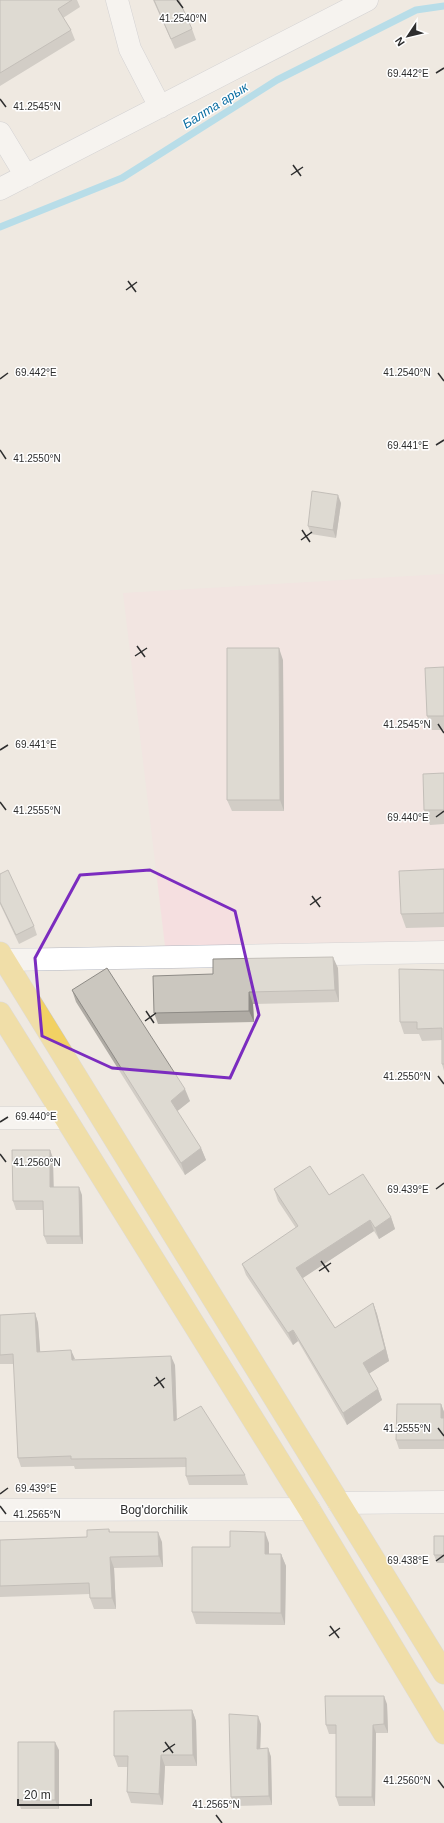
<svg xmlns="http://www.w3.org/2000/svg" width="444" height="1823" viewBox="0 0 444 1823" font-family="Helvetica,sans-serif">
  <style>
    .medical { fill: #f5dfe0 }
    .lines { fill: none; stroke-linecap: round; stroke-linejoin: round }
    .stream { stroke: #75cff0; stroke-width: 7 }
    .minor-casing { stroke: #b4b7c1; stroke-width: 23 }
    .major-casing { stroke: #c9c9c9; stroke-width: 23 }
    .minor { stroke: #fff; stroke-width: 22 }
    .major { stroke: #f2d163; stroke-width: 22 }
    .wall { fill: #afaba4 }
    .shaded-wall { fill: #8e8b86 }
    .building { fill: #cbc7bf; stroke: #8e8b86 }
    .marked { fill: none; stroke: #7b2cbf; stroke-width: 3; stroke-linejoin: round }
    .ticks { fill: none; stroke: #2e2e2e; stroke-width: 1.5 }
    .labels { text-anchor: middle; stroke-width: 3; stroke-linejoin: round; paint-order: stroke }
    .street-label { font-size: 12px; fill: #2e2e2e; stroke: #fff }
    .water-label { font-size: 13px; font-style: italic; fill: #0d6fa3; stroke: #fff }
    .ticks-label { font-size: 10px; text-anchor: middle; fill: #2e2e2e; stroke: #fff; stroke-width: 3; stroke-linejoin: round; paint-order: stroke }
  </style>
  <rect width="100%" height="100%" fill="#efe9e1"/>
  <path class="medical" d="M444,574V941L165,946L123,593Z"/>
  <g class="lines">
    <path class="stream" d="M0,227L122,178L277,80L416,10L444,6"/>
    <g class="minor-casing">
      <path id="minor" d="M117,0L130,49L160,107
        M0,133L26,176
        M0,189L367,0
        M5,960L444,952
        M0,1118H65
        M339,1503L444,1502
        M0,1510L309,1509"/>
    </g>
    <g class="major-casing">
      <path id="major" d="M0,953L444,1673
        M0,1013L309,1509L444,1733"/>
    </g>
    <use href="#minor" class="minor"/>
    <use href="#major" class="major"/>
  </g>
  <path class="wall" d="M0,0H77L80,7L63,18L71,30L75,40L0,86Z
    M153,0H179L192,29L196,40L175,49Z
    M341,503L336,538L311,534L308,526Z
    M283,660L284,811H232L227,800Z
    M444,667V730H432L427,716Z
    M444,773V824L430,825L424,810Z
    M444,869V927L406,928L401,914Z
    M0,874L34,926L37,935L19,944L0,904Z
    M338,968L339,1002L253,1004L254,1022L158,1024L154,1013L213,974Z
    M444,970V1071L442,1064V1040L422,1041L419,1034H404L400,1022Z
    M72,990L190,1101L177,1111L201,1148L206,1160L185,1175L76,1002Z
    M53,1158V1187L82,1195L83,1244H47L44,1236L43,1210H16L13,1201Z
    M274,1189L329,1195L391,1217L395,1229L379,1239L374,1231L302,1278L335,1328L373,1303L377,1314L389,1361L369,1373L378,1389L382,1400L347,1425L298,1341L293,1345L246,1275L242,1264L296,1228L278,1201Z
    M35,1313L38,1323L40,1352L75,1360L175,1365L177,1419L245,1475L248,1485H189L186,1476V1467L75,1469L74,1466L21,1467L18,1458L14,1364H0V1315Z
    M441,1404L444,1412V1449H399L396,1440Z
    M109,1529L110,1532L162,1542L163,1567L114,1568L116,1609H94L90,1598V1594L0,1597V1540L87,1537Z
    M444,1536V1563H437L434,1555Z
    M269,1543V1554H281L286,1566L285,1625L196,1624L192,1612L230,1547Z
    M387,1704L388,1733H376L375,1806H339L336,1797V1734H329L326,1725Z
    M192,1710L196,1721L197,1766H165L163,1805L131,1803L127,1792L128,1767H118L114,1756Z
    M261,1724L260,1748H268L271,1757L272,1805L235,1806L231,1797Z
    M59,1750V1809H21L18,1800Z"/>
  <path class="shaded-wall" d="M338,495L341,503L336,538L333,530Z
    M279,648L283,660L284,811L280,800Z
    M333,957L338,968L339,1002L335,990Z
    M249,992L253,1004L254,1022L249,1011Z
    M185,1089L190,1101L175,1113L171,1101Z
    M201,1148L206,1160L185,1175L181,1163Z
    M50,1150L53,1158L54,1196L50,1187Z
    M79,1187L82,1195L83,1244L80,1236Z
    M391,1217L395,1229L379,1239L375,1228Z
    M370,1220L374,1231L300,1280L296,1268Z
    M373,1303L377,1314L389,1361L367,1375L363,1363Z
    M35,1313L38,1323L41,1362L37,1352Z
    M293,1330L298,1341L293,1345L288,1333Z
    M71,1350L75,1359L72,1360Z
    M171,1356L175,1365L177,1431L174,1421Z
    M378,1389L382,1400L347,1425L343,1413Z
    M441,1404L444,1412V1426L441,1418Z
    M158,1532L162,1542L163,1567L159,1556Z
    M265,1532L269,1543V1565L265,1554Z
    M281,1554L286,1566L285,1625L281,1613Z
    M110,1557L114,1568L116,1609L112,1598Z
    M384,1696L387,1704L388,1733L384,1724Z
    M192,1710L196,1721L197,1766L193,1755Z
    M258,1716L261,1724L260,1757L257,1749Z
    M373,1725L376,1733L375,1806L372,1797Z
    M55,1742L59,1750V1809L55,1800Z
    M268,1748L271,1757L272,1805L269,1796Z
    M161,1755L165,1766L163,1805L159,1794Z"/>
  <path class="building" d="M0,0H72L58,9L71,30L0,73Z
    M154,0H179L192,29L171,39Z
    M312,491L338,495L333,530L308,526Z
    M227,648H279L280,800H227Z
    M444,667V716H427L425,668Z
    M444,773V810H424L423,774Z
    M444,869V913L401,914L399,871Z
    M8,870L34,926L16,935L0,902V874Z
    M333,957L335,990L249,992V1011L154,1013L153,976L213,974V959Z
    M107,968L185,1089L171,1101L201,1148L181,1163L72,990Z
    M399,969L444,970V1064H442V1028L417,1029V1022H400Z
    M12,1150H50V1187H79L80,1236H44L43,1201H13Z
    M310,1166L329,1195L363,1174L391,1217L375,1228L370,1220L296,1268L335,1328L373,1303L385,1349L363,1363L378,1389L343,1413L293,1330L288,1333L242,1264L298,1226L274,1189Z
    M35,1313L37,1352L71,1350L72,1360L171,1356L174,1421L201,1406L245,1475L186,1476V1458L71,1459V1456L18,1458L13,1354L0,1355V1315Z
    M397,1404H441V1418H444V1440H396Z
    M109,1529V1532H158L159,1556L110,1557L112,1598H90L89,1583L0,1586V1540L87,1537V1530Z
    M230,1531L265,1532V1554H281V1613L192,1612V1547H230Z
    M434,1536H444V1555H434Z
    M325,1696H384V1724L373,1725L372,1797H336V1725H326Z
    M192,1710L193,1755H161L159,1794L127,1792L128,1756H114V1711Z
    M229,1714L258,1716L257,1749L268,1748L269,1796L231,1797Z
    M18,1742H55V1800H18Z"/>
  <path d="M0 0H444V1823H0ZM150,870L235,911L259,1015L230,1078L112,1068L42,1036L35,958L80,875Z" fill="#efe9e1" fill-opacity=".55" fill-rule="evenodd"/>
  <path class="marked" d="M150,870L235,911L259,1015L230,1078L112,1068L42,1036L35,958L80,875Z"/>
  <path class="ticks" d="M177,0L183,8M436,73L444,68M0,99L6,107M293,165L301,176M291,175L303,167M128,281L136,292M126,290L137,282M438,373L444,381M0,379L8,373M436,445L444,440M0,450L6,459M302,530L310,542M301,540L312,532M137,646L145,657M135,656L147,648M438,724L444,733M0,750L8,745M0,802L6,810M436,817L444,811M312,896L320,907M310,905L321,897M146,1011L154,1023M145,1021L156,1013M438,1076L444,1084M0,1122L8,1117M0,1154L6,1162M436,1189L444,1183M321,1261L329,1272M319,1271L331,1263M156,1377L164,1388M154,1386L165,1378M438,1428L444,1436M0,1494L8,1488M0,1506L6,1514M436,1561L444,1555M330,1626L339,1638M329,1636L340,1628M165,1742L173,1753M163,1752L175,1744M438,1780L444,1788M216,1815L222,1823"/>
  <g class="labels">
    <g class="street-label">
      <text x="154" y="1514">Bog'dorchilik</text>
    </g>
    <g class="water-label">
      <text transform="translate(215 105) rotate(-32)" y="5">Балта арык</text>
    </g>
  </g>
  <g class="ticks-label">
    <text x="183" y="22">41.2540°N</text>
    <text x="408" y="77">69.442°E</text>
    <text x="37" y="110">41.2545°N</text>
    <text x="407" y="376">41.2540°N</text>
    <text x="36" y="376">69.442°E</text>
    <text x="408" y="449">69.441°E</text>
    <text x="37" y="462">41.2550°N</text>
    <text x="407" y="728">41.2545°N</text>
    <text x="36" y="748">69.441°E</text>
    <text x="37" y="814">41.2555°N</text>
    <text x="408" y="821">69.440°E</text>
    <text x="407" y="1080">41.2550°N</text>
    <text x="36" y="1120">69.440°E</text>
    <text x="37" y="1166">41.2560°N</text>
    <text x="408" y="1193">69.439°E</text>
    <text x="407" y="1432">41.2555°N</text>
    <text x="36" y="1492">69.439°E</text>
    <text x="37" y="1518">41.2565°N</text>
    <text x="408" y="1564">69.438°E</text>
    <text x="407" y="1784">41.2560°N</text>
    <text x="216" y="1808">41.2565°N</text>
  </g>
  <g transform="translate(408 36) rotate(235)" stroke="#ffffff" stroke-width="3" paint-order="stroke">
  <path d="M0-3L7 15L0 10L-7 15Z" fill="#2e2e2e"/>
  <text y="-6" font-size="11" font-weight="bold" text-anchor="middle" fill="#2e2e2e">N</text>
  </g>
  <path d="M18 1799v6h73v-6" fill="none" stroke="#2e2e2e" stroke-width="2"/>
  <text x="24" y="1799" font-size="12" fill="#2e2e2e" stroke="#ffffff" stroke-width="3" paint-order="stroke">20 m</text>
</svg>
